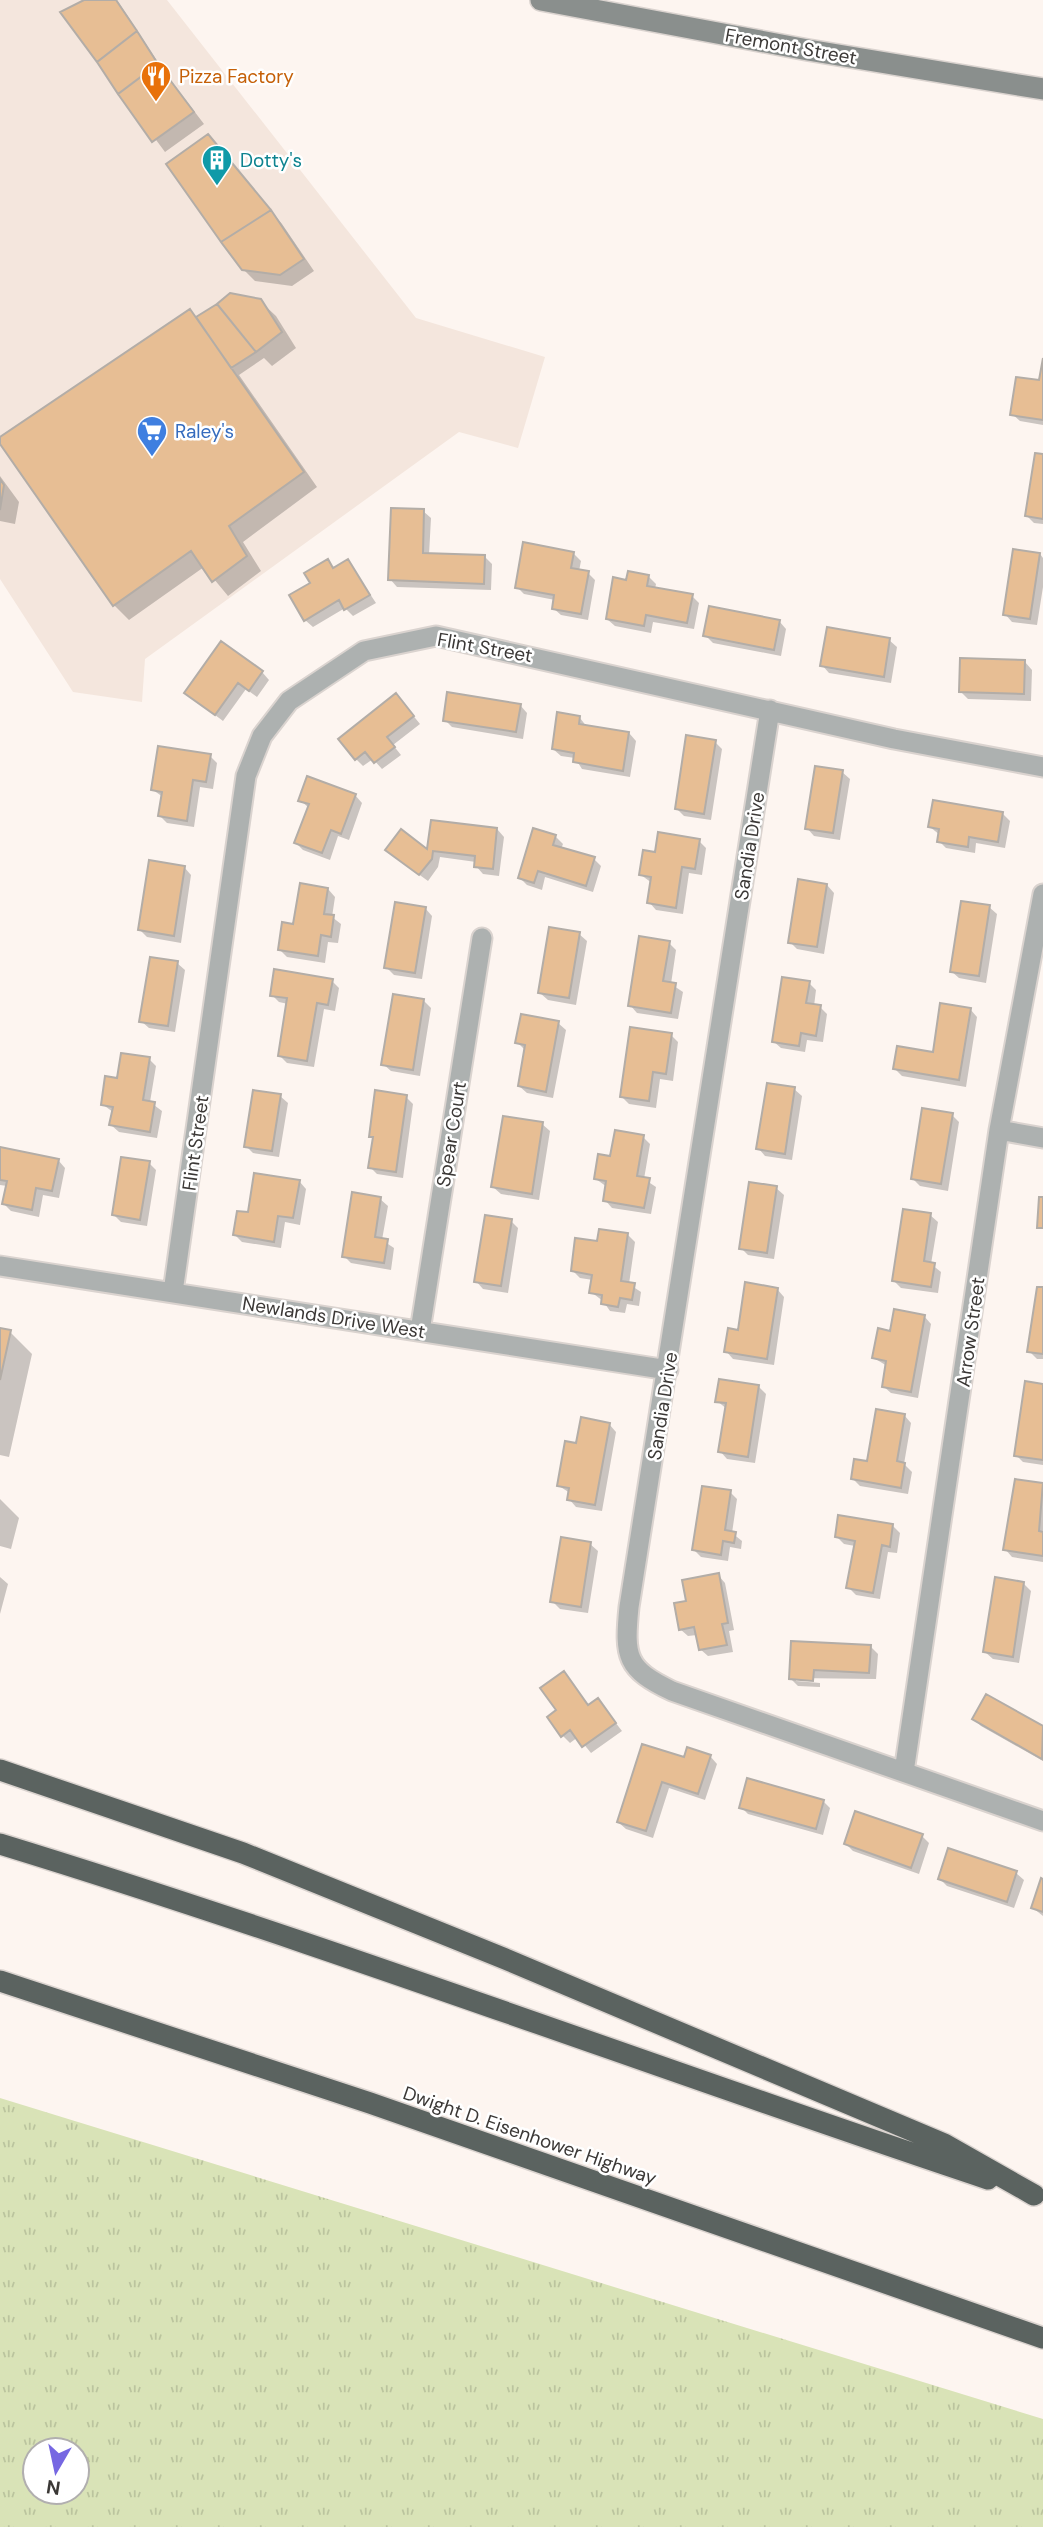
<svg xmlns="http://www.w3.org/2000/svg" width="1043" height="2527" viewBox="0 0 1043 2527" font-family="'DM Sans',sans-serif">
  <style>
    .built { fill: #f4e6dd }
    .grass { fill: url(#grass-tufts); fill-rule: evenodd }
    .shadow { fill: #0003 }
    .building { fill: #e7be94; stroke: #b3ada7; stroke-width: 2 }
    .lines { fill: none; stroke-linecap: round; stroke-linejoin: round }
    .street-casing { stroke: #dad3cf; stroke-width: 23 }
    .secondary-casing { stroke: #dad3cf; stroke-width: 24 }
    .highway-casing { stroke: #dad3cf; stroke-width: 24 }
    .street { stroke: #adb1b0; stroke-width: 19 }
    .secondary { stroke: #8a8f8d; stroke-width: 21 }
    .highway { stroke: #5b6360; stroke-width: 21 }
    .labels { text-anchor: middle; stroke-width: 5; stroke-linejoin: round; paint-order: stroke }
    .street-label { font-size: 19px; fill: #3b3836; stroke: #fff }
    .food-label { font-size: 19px; fill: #c56008; stroke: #fff; text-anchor: start }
    .culture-label { font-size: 19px; fill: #0d838f; stroke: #fff; text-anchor: start }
    .shop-label { font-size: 19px; fill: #366cbe; stroke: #fff; text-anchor: start }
  </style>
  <defs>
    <pattern id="grass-tufts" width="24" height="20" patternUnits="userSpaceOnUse" patternTransform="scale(1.75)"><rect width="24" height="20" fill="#d9e3b7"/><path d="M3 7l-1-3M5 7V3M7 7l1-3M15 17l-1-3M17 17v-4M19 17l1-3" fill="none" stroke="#bbc49e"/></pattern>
  </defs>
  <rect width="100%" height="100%" fill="#fdf5f0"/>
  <path class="built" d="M0,0H167L416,318L545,357L518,448L459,432L145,659L142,702L73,692L0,579Z"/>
  <path class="grass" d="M0,2098L1043,2419V2527H0ZM35,2450H77V2492H35Z"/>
  <path class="shadow" d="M87,0H117L165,73L204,124L165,152L99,63Z
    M208,136L282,224L314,271L292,286L255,281L243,269Z
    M260,301L276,316L296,348L272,366L264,358L239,375L317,487L243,542L261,571L228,596L204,567L129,620L114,605L0,439L190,312L197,318L217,306Z
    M1043,369V425L1020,421L1012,414L1041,382Z
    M1043,456V524L1034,523L1027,516Z
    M0,476L19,502L15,524L0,521Z
    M423,511L431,518L429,555L485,557L492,564L491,590L397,587L390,579Z
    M573,553L581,561L579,571L588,573L595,580L588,620L561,615L553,608L555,600L524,594L517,587Z
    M1040,554L1043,558V587L1037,625L1012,622L1005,614Z
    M348,561L376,603L353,616L345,608L313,627L305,620L312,584L327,562L335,569Z
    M648,576L656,584L655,589L692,596L699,603L694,629L653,622L651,633L615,626L607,619L628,582Z
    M779,621L786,629L781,656L713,643L705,635Z
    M889,640L897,647L891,683L829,673L822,665Z
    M1025,662L1032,670L1031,701L968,699L961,692Z
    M262,672L269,680L257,697L246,689L223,721L186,693Z
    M403,703L420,724L393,745L401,755L382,769L373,759L363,766L356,759Z
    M520,705L527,713L523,739L452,727L445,720Z
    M580,718L587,727L629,733L636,741L630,777L582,769L575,758L561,756L553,749Z
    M715,742L722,749L711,820L684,816L676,808Z
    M210,756L217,763L213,789L200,787L194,827L167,823L160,816L163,797L153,790Z
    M842,772L850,779L840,840L814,836L807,828Z
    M355,795L362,803L349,840L338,836L330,860L303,850L296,843L309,808L300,800Z
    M1003,814L1010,821L1005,848L976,843L975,853L946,848L939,841L940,835L930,827Z
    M497,829L504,837L499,876L483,874L476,866V862L440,857L438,867L428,881L395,857L429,852Z
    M555,836L563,844L561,849L594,859L601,866L593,892L545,877L542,890L527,885L520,878Z
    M699,841L706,848L702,875L689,873L683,914L656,910L649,902L652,883L641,875L656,854Z
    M184,867L191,875L181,943L147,937L140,930Z
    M827,885L834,893L824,954L797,949L790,942Z
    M328,889L335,897L332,917L341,924L338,943L328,942L325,963L287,957L280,950Z
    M989,907L997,914L986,983L959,978L951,971Z
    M425,908L432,916L422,979L394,975L386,967Z
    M579,934L587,941L576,1005L548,1000L540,993Z
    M669,943L676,950L671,984L683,992L678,1019L637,1013L630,1005Z
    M177,963L185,970L175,1032L149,1028L141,1021Z
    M332,981L339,988L335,1011L324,1009L314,1067L287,1063L280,1056L288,1004L279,1002L272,995Z
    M809,983L816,990L814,1006L820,1007L827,1014L823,1042L807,1040L805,1052L781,1048L773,1041Z
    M423,1000L431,1008L420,1076L391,1071L383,1064Z
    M970,1009L977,1017L966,1087L902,1076L895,1069L934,1054Z
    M558,1023L566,1030L553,1098L527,1093L519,1086L525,1050L517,1042Z
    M671,1035L678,1042L673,1081L660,1079L656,1108L629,1104L622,1097Z
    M149,1059L156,1066L150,1102L162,1111L157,1138L119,1132L111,1125L113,1112L102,1104L119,1080Z
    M794,1089L802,1096L792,1160L765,1156L758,1148Z
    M280,1096L288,1103L279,1157L253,1153L246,1146Z
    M406,1097L413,1104L403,1178L377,1174L370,1167L374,1140L370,1136Z
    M952,1115L959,1122L948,1191L920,1186L913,1179Z
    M542,1124L550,1131L539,1200L501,1194L493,1187Z
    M643,1137L650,1144L644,1179L656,1187L651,1214L612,1208L605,1200L607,1187L596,1179L612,1158Z
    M0,1149L58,1160L65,1168L59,1198L43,1195L39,1217L11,1211L4,1204L7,1186L0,1185Z
    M149,1163L156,1170L147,1226L121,1222L114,1215Z
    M299,1181L306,1189L300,1225L285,1222L281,1248L242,1242L235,1235L249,1214Z
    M776,1188L784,1195L774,1259L748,1255L741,1248Z
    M380,1199L388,1206L382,1240L394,1248L391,1270L351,1263L344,1256Z
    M930,1215L938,1222L931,1264L941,1272L938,1293L901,1288L894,1281Z
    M511,1221L518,1228L508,1293L483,1289L476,1281Z
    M627,1234L635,1242L629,1284L641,1292L639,1306L627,1304L625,1313L610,1311L603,1301L591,1292L593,1280L580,1278L573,1271Z
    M777,1289L784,1297L774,1365L733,1359L726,1351Z
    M1043,1289V1359H1037L1029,1351Z
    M924,1316L931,1324L918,1398L891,1393L883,1386L887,1366L874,1358L891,1333Z
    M0,1330L10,1332L32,1354L9,1457L0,1455Z
    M1043,1386V1465L1023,1462L1016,1455Z
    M759,1387L766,1394L755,1463L727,1459L720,1451L727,1409L717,1401Z
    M904,1415L911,1423L904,1464L912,1472L908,1494L860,1486L853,1479Z
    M609,1424L616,1432L602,1511L576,1507L569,1499L570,1493L559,1486L577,1445Z
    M1016,1481L1043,1485V1562L1012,1557L1005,1549Z
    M730,1492L737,1499L732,1533L742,1541L741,1549L730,1547L728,1561L701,1557L693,1549Z
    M0,1499L19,1518L11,1549L0,1546Z
    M893,1526L900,1533L897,1553L888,1552L880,1599L856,1595L848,1587L855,1546L844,1544L836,1536Z
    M590,1544L598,1551L588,1613L560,1609L552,1601Z
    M718,1575L725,1583L734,1630L729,1631L733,1652L708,1656L700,1649L697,1635L688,1636L680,1629L688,1602Z
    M0,1577L8,1584L0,1614Z
    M1024,1584L1031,1591L1019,1663L993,1659L985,1652Z
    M870,1646L878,1654L876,1679L796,1678V1681L820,1683V1687L798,1686L791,1679Z
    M571,1681L589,1706L598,1700L622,1731L591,1753L578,1737L570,1743L562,1735L559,1711Z
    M986,1697L1043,1728V1761L981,1726L974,1719Z
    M710,1756L717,1764L705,1800L669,1788L653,1838L626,1829L618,1822L685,1759Z
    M823,1801L830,1808L823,1835L748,1814L741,1807Z
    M922,1836L929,1843L919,1874L853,1851L846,1844Z
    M1016,1873L1024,1880L1014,1908L947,1886L940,1879Z
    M1043,1881V1916L1033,1908Z"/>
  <path class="building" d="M84,0H116L137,31L97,62L60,12Z
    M137,31L158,64L118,94L97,62Z
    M158,64L194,112L152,142L118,94Z
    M208,134L271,210L221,242L166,164Z
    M271,210L304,259L280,275L242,270L221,242Z
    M230,293L261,299L282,332L256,352L217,304Z
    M217,304L256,352L231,368L196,317Z
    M190,309L304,472L229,526L247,556L212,582L191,551L113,606L0,444V437Z
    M1043,358V420L1010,415L1016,377L1039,380Z
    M1035,453L1043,454V519L1025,516Z
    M0,479L4,485L0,510Z
    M391,508L424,509L423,553L485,555L484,584L388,580Z
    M523,542L574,552L571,568L589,571L581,614L552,609L554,595L515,588Z
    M1013,549L1040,553L1030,619L1003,615Z
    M328,559L333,568L348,559L370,595L344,610L339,600L304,621L289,595L310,583L304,573Z
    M628,571L649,575L647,586L693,594L687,623L646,615L644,626L606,619L613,577L626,580Z
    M709,606L780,620L774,650L703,636Z
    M827,627L890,638L884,677L820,666Z
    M221,641L263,671L249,691L238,683L215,715L184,693Z
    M960,658L1025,660L1024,694L959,692Z
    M447,692L521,704L516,732L443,721Z
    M396,693L414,716L387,737L395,747L374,763L365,752L355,760L338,739Z
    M557,712L580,716L579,724L629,732L623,771L573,762L574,753L552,749Z
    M686,735L716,740L704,814L675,809Z
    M158,746L211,754L206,782L193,780L187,821L158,816L162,792L151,790Z
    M815,766L843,770L833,833L805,829Z
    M307,776L356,794L341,834L331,830L322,853L294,843L309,804L298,801Z
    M933,800L1003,812L998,842L969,837L968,847L937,842L939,829L928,827Z
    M431,820L497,828L493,869L474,867L475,856L433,851L432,859L419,875L385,850L401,829L427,849Z
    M533,828L556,835L553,845L595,857L586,886L538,871L534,883L518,878Z
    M658,832L700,839L695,869L682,867L676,908L647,903L651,877L639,875L643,850L655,852Z
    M149,860L185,866L174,936L138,930Z
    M798,879L827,884L817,947L788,943Z
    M300,883L328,888L324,914L334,915L331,937L321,935L318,956L278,950L282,922L293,924Z
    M961,901L990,905L979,976L950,972Z
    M395,902L426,907L415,973L384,968Z
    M549,927L580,932L569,998L538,993Z
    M639,936L670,941L663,981L676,983L671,1013L628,1006Z
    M150,957L178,961L168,1026L139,1022Z
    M274,969L333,979L328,1005L317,1003L307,1061L278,1056L287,998L270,996Z
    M782,977L810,981L806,1003L821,1005L816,1036L801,1033L799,1046L772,1042Z
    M393,994L424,999L413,1070L381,1065Z
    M940,1003L971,1008L959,1080L893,1069L897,1046L933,1052Z
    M521,1014L559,1021L546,1092L518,1086L525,1045L515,1043Z
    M630,1027L672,1033L666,1074L653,1072L649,1101L620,1097Z
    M121,1053L150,1057L143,1100L155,1102L150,1132L109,1125L113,1107L101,1105L105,1076L117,1078Z
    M767,1083L795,1087L785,1154L756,1149Z
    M253,1090L281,1094L272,1151L244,1147Z
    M375,1090L407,1095L396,1172L368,1168L373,1137H369Z
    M922,1108L953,1113L941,1184L911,1179Z
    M503,1116L543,1122L532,1194L491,1187Z
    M615,1130L644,1135L637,1176L650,1178L644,1208L603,1201L606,1181L594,1179L598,1154L610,1156Z
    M0,1147L59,1159L52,1191L36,1188L32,1210L2,1204L7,1181L0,1180Z
    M121,1157L150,1161L140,1220L112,1215Z
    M254,1173L300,1180L293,1218L278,1216L274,1242L233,1235L237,1211L248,1212Z
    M749,1182L777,1186L767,1253L739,1249Z
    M352,1192L381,1197L375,1237L388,1239L384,1263L342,1257Z
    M1039,1197H1043V1228H1037Z
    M903,1209L931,1213L924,1261L935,1263L931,1287L892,1281Z
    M485,1215L512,1219L501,1286L474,1282Z
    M599,1229L628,1233L621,1281L635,1283L632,1300L620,1298L618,1307L601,1304L602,1295L589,1293L592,1275L571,1271L575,1238L597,1241Z
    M745,1282L778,1288L767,1359L724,1352L728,1328L738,1330Z
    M1037,1287H1043V1354L1027,1352Z
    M894,1309L925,1315L911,1392L882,1387L886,1361L872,1358L878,1328L890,1331Z
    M0,1328L11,1330L0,1380Z
    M719,1379L759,1385L748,1457L718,1452L726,1403L715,1402Z
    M1025,1381L1043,1384V1460L1014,1456Z
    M876,1409L905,1414L897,1461L905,1463L901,1488L851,1479L854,1459L867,1461Z
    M581,1417L610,1423L595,1505L567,1500L569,1488L557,1486L565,1441L576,1443Z
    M1015,1479L1043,1483L1039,1531L1043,1532V1556L1003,1550Z
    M702,1486L731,1490L725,1530L736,1532L734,1543L723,1541L721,1555L692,1550Z
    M838,1515L893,1524L890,1547L882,1545L873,1593L846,1588L855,1541L835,1537Z
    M561,1537L591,1542L581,1607L550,1602Z
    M719,1573L728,1623L722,1624L727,1645L699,1650L694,1627L679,1630L674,1603L686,1601L682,1580Z
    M995,1577L1024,1582L1013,1657L983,1652Z
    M791,1641L871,1645L869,1673L814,1670L813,1681L789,1679Z
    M564,1671L588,1705L598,1698L616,1723L582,1747L570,1730L561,1737L547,1717L556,1710L540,1688Z
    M986,1694L1043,1726L1042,1759L972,1719Z
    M642,1744L684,1757L687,1747L711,1755L698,1794L662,1782L646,1831L617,1822Z
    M747,1778L824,1800L816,1829L739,1808Z
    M855,1811L923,1834L911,1868L844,1844Z
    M948,1848L1017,1871L1007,1902L938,1879Z
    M1041,1878L1043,1879V1912L1031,1908Z"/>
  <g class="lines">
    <g class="street-casing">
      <path id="street" d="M770,710L629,1607C624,1657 626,1669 672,1691L1043,1821
        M999,1130L1043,1138
        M0,1266L668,1370
        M173,1292L246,776L262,736L289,701L364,651L436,636L894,739L1043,767
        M420,1331L482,938
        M904,1772L999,1130L1043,894"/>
    </g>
    <g class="secondary-casing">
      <path id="secondary" d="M541,0L808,50L1043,89"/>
    </g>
    <g class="highway-casing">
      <path id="highway" d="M0,1770L243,1853L503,1958L944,2144L1034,2195
        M0,1844C333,1946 658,2069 988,2179
        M0,1981L370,2103L1043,2338"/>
    </g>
    <use href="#street" class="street"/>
    <use href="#secondary" class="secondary"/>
    <use href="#highway" class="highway"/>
  </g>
  <defs>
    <g id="restaurant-pin" transform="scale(1.575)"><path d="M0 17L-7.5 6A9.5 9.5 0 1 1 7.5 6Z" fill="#e8710a" stroke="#fff"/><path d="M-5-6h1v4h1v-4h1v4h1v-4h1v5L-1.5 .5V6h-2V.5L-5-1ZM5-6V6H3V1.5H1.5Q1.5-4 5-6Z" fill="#fff"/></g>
    <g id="building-pin" transform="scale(1.575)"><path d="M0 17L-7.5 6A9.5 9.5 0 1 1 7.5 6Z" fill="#0f9aa8" stroke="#fff"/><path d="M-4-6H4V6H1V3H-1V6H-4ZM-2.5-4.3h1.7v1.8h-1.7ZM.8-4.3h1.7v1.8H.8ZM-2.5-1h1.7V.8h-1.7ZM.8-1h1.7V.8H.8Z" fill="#fff"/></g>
    <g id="supermarket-pin" transform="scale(1.575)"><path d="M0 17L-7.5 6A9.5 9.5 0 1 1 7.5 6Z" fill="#3f7fe0" stroke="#fff"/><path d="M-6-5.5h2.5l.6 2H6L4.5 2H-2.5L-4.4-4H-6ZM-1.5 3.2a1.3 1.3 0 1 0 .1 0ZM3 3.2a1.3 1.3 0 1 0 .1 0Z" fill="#fff"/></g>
  </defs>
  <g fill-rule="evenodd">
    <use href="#restaurant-pin" x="156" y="76"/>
    <use href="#building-pin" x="217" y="160"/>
    <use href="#supermarket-pin" x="152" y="431"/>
  </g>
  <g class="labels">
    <g class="street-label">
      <text transform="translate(791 46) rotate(10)" y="7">Fremont Street</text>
      <text transform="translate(485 647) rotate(10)" y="7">Flint Street</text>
      <text transform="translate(749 846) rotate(-81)" y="7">Sandia Drive</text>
      <text transform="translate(451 1134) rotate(-81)" y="7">Spear Court</text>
      <text transform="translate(195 1143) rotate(-82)" y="7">Flint Street</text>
      <text transform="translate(334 1317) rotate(9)" y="7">Newlands Drive West</text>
      <text transform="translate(970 1332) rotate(-82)" y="7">Arrow Street</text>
      <text transform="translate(662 1406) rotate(-81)" y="7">Sandia Drive</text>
      <text transform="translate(530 2135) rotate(19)" y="7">Dwight D. Eisenhower Highway</text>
    </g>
    <g class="food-label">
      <text x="179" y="83">Pizza Factory</text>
    </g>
    <g class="culture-label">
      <text x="240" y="167">Dotty's</text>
    </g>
    <g class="shop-label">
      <text x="175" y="438">Raley's</text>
    </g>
  </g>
  <g transform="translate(56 2471) rotate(189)"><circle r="33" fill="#ffffff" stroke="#b1afaf" stroke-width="2"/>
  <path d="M0-5L12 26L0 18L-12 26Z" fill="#7667e2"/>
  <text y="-10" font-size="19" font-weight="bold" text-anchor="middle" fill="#3b3836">N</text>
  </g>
</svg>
